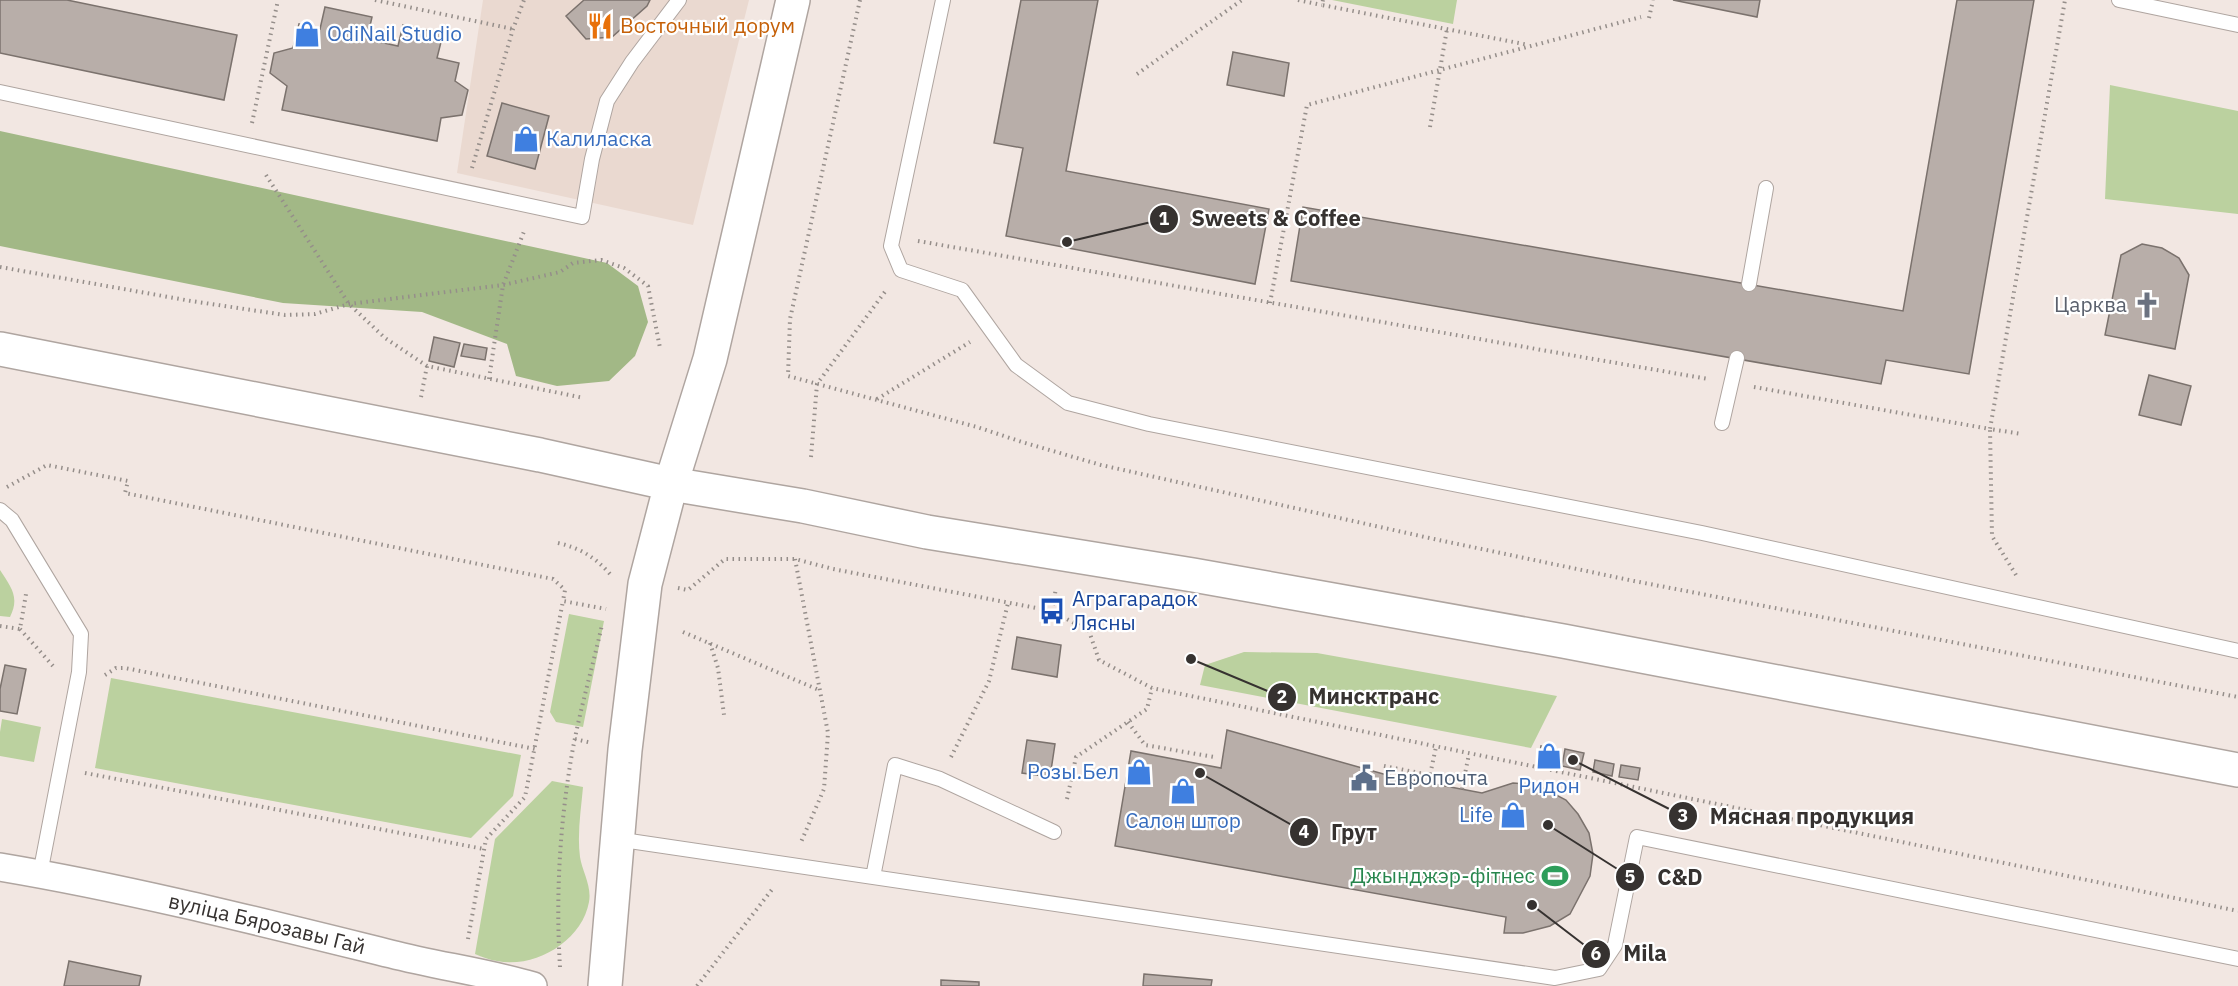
<svg xmlns="http://www.w3.org/2000/svg" width="2238" height="986" viewBox="0 0 2238 986" font-family="'IBM Plex Sans',sans-serif">
  <style>
    .built { fill: #ead9d0 }
    .green { fill: #bbd19f }
    .forest { fill: #a2b886 }
    .building { fill: #b8aea9; stroke: #7b726d; stroke-width: 1.5 }
    .lines { fill: none; stroke-linecap: round; stroke-linejoin: round }
    .service-casing { stroke: #afa5a0; stroke-width: 16 }
    .minor-casing { stroke: #afa5a0; stroke-width: 30 }
    .secondary-casing { stroke: #afa5a0; stroke-width: 36 }
    .path { stroke: #958e8a; stroke-width: 4; stroke-dasharray: 1.5 4.5; stroke-linecap: butt }
    .service { stroke: #fff; stroke-width: 14 }
    .minor { stroke: #fff; stroke-width: 27 }
    .secondary { stroke: #fff; stroke-width: 33 }
    .labels { text-anchor: middle; stroke-width: 4.5; stroke-linejoin: round; paint-order: stroke }
    .food-label { font-size: 21px; fill: #c56008; stroke: #fff; text-anchor: start }
    .shop-label { font-size: 21px; fill: #366cbe; stroke: #fff; text-anchor: start }
    .worship-label { font-size: 21px; fill: #5b616d; stroke: #fff; text-anchor: end }
    .transit-label { font-size: 21px; fill: #164399; stroke: #fff; text-anchor: start }
    .service-label { font-size: 21px; fill: #4e5e75; stroke: #fff; text-anchor: start }
    .leisure-label { font-size: 21px; fill: #27864d; stroke: #fff; text-anchor: end }
    .street-label { font-size: 21px; fill: #363230; stroke: #fff }
    .leader { fill: none; stroke: #363230; stroke-width: 2 }
    .callout-dot { fill: #363230; stroke: #fff; stroke-width: 2 }
    .mark-label { font-size: 18px; text-anchor: middle; font-weight: bold; fill: #fff }
    .callout-label { font-size: 22px; text-anchor: middle; font-weight: bold; fill: #363230; stroke: #fff; stroke-width: 4.5; stroke-linejoin: round; paint-order: stroke }
  </style>
  <rect width="100%" height="100%" fill="#f2e7e2"/>
  <path class="built" d="M483,0H749L693,225L457,173Z"/>
  <path class="green" d="M1332,0H1457L1453,24Z
    M2110,85L2238,111V214L2105,199Z
    M0,570C11,587 20,597 10,617L0,616Z
    M569,614L604,621L583,727L556,722L550,712Z
    M1244,652L1317,653L1557,696L1531,748L1200,685L1205,665Z
    M111,678L521,755L513,796L471,838L95,768Z
    M2,719L41,727L34,762L0,756V732Z
    M552,781L583,787C581,810 577,834 580,857C582,871 592,886 589,902C582,941 535,969 497,961C490,960 482,957 475,954L495,839Z"/>
  <path class="forest" d="M0,131L607,263L638,286L648,322L635,356L609,381L557,386L516,376L507,344L422,312L283,303L0,246Z"/>
  <path class="building" d="M0,0H67L237,35L224,100L0,53Z
    M584,0H650L647,6L612,37L586,39L566,16Z
    M1021,0H1098L1066,171L1269,209L1255,284L1006,236L1023,148L994,143Z
    M1673,0H1760L1757,17Z
    M1957,0H2034L1969,374L1886,360L1881,384L1291,281L1303,207L1903,311Z
    M325,7L372,17L367,39L384,43L398,46L403,25L443,34L437,58L459,63L455,81L468,90L462,115L441,118L437,141L282,110L287,86L270,73L274,53L293,48L299,24L320,29Z
    M1233,52L1289,63L1284,96L1227,85Z
    M502,103L549,116L535,169L487,156Z
    M2142,244L2162,248L2179,258L2189,275L2175,349L2105,335L2121,255Z
    M434,337L460,343L454,367L429,361Z
    M464,344L487,348L485,360L461,356Z
    M2149,375L2191,386L2181,425L2139,415Z
    M1017,637L1061,645L1057,677L1012,669Z
    M5,665L26,669L17,714L0,711V689Z
    M1227,730L1387,775L1482,793L1513,783L1537,785L1566,800L1578,814L1589,833L1593,854L1590,876L1570,914L1550,926L1523,933H1504L1506,917L1115,846L1131,751L1221,768Z
    M1027,740L1055,744L1050,777L1022,773Z
    M1541,746L1560,750L1556,766L1538,763Z
    M1565,749L1584,753L1580,770L1562,766Z
    M1595,760L1614,764L1612,776L1593,772Z
    M1621,765L1640,768L1638,780L1619,777Z
    M69,961L141,976L139,986H64Z
    M1144,974L1212,980L1211,986H1143Z
    M941,980L979,982V986H941Z"/>
  <g class="lines">
    <g class="service-casing">
      <path id="service" d="M943,0L891,246L901,270L962,290L1016,365L1068,403L1149,424L1702,533L2238,651
        M2119,0L2238,25
        M0,92L582,217L592,159L607,101L632,62L679,0
        M1749,284L1766,188
        M1722,423L1737,358
        M0,510L12,520L81,634L79,672L40,874
        M616,839L1555,978L1599,969L1615,945L1637,837L2238,959
        M873,877L895,765L940,779L1054,832"/>
    </g>
    <g class="minor-casing">
      <g id="minor">
        <path id="s1" d="M0,867C131,889 261,922 391,954C437,966 486,972 533,986"/>
      </g>
    </g>
    <g class="secondary-casing">
      <path id="secondary" d="M0,349L540,455L671,484L803,506L927,532L1193,575L1563,641L2238,770
        M605,986L625,750L645,584L671,484L710,359L793,0"/>
    </g>
    <path class="path" d="M375,0L513,29
      M860,0L790,319L788,376L977,427L1022,442L1101,465L1434,539L1634,581L2238,697
      M1298,0L1322,5
      M1323,0L1322,5L1529,45
      M1649,18L1653,0
      M1137,74L1242,0
      M252,123L278,0
      M1430,127L1447,29
      M472,168L513,29L524,0
      M266,175L349,304L385,338L427,366L584,398
      M918,241L1708,379
      M0,267L191,301L285,315L315,314L349,304L503,285L560,272L573,263L601,260L624,268L648,286L660,348
      M1270,303L1307,105L1641,17
      M489,379L503,285L525,229
      M1754,387L1990,429L2065,0
      M421,397L427,366
      M877,399L970,342
      M811,457L817,384L887,289
      M7,487L47,465L128,481L125,493L553,579L565,590L563,601L606,609
      M558,543C580,548 595,557 610,574V577
      M795,559L828,733L824,789L801,842
      M2016,575L1992,536L1990,429L2022,434
      M678,588L688,590L725,559H795L833,569L1052,611L1089,631L1099,660L1152,688L2238,911
      M1052,611L1056,588
      M0,626L20,629L26,594
      M20,629L53,666
      M683,632L819,690
      M710,643L718,668L724,715
      M105,675L116,668H125L535,749
      M1128,722L1145,745L1214,757
      M575,739L592,743
      M951,757L989,681L1008,603
      M1384,766L1430,775L1436,747
      M85,773L484,849
      M1462,789L1469,754
      M1067,799L1076,757L1147,709L1152,688
      M468,939L486,839L525,797L563,601
      M560,967C556,902 559,837 569,772C576,723 591,674 602,625
      M697,986L774,887"/>
    <use href="#service" class="service"/>
    <use href="#minor" class="minor"/>
    <use href="#secondary" class="secondary"/>
  </g>
  <defs>
    <g id="restaurant-bare" transform="scale(2.07)"><path d="M-5-6h1v4h1v-4h1v4h1v-4h1v5L-1.5 .5V6h-2V.5L-5-1ZM5-6V6H3V1.5H1.5Q1.5-4 5-6Z" fill="#e8710a" stroke="#fff" stroke-width="2.5" paint-order="stroke"/></g>
    <g id="shop-bare" transform="scale(2.07)"><path d="M-5-2.5h2.3a2.7 3.5 0 0 1 5.4 0H5L5.5 6h-11ZM-1.5-2.5h3a1.5 2.3 0 0 0-3 0Z" fill="#3f7fe0" stroke="#fff" stroke-width="2.5" paint-order="stroke"/></g>
    <g id="church-bare" transform="scale(2.07)"><path d="M-1.2-6h2.4v3.5h3.3v2.4h-3.3V6h-2.4V-.1h-3.3v-2.4h3.3Z" fill="#6b7280" stroke="#fff" stroke-width="2.5" paint-order="stroke"/></g>
    <g id="bus-bare" transform="scale(2.07)"><path d="M-5-6H5V4H4V6H2V4H-2V6H-4V4H-5ZM-3.5-4V0h7V-4ZM-3.5 1.2v1.5H-2V1.2ZM2 1.2v1.5H3.5V1.2Z" fill="#1a4fb4" stroke="#fff" stroke-width="2.5" paint-order="stroke"/></g>
    <g id="civic-bare" transform="scale(2.07)"><path d="M-.6-6.5H3V-4.5H.6V-3L4-1V1h2V6H-6V1h2V-1L-.6-3ZM-1.2 2.5V6h2.4V2.5Z" fill="#5c6f8a" stroke="#fff" stroke-width="2.5" paint-order="stroke"/></g>
    <g id="stadium-bare" transform="scale(2.07)"><path d="M0-5a6.5 5 0 1 0 0 10a6.5 5 0 1 0 0-10ZM-3.5-1.8h7v3.6h-7Z" fill="#2e9e5b" stroke="#fff" stroke-width="2.5" paint-order="stroke"/></g>
  </defs>
  <g fill-rule="evenodd">
    <use href="#restaurant-bare" x="600" y="26"/>
    <use href="#shop-bare" x="307" y="34"/>
    <use href="#shop-bare" x="526" y="139"/>
    <use href="#church-bare" x="2147" y="305"/>
    <use href="#bus-bare" x="1052" y="611"/>
    <use href="#shop-bare" x="1549" y="756"/>
    <use href="#shop-bare" x="1139" y="772"/>
    <use href="#civic-bare" x="1364" y="778"/>
    <use href="#shop-bare" x="1183" y="791"/>
    <use href="#shop-bare" x="1513" y="815"/>
    <use href="#stadium-bare" x="1555" y="876"/>
  </g>
  <g class="labels">
    <g class="food-label">
      <text x="620" y="33">Восточный дорум</text>
    </g>
    <g class="shop-label">
      <text x="327" y="41">OdiNail Studio</text>
      <text x="546" y="146">Калиласка</text>
      <text x="1119" y="779" text-anchor="end">Розы.Бел</text>
      <text x="1549" y="793" text-anchor="middle">Ридон</text>
      <text x="1493" y="822" text-anchor="end">Life</text>
      <text x="1183" y="828" text-anchor="middle">Салон штор</text>
    </g>
    <g class="worship-label">
      <text x="2127" y="312">Царква</text>
    </g>
    <g class="transit-label">
      <text x="1072" y="606">Аграгарадок<tspan x="1072" dy="24">Лясны</tspan></text>
    </g>
    <g class="service-label">
      <text x="1384" y="785">Европочта</text>
    </g>
    <g class="leisure-label">
      <text x="1535" y="883">Джынджэр-фітнес</text>
    </g>
    <g class="street-label">
      <text dy="7" stroke="none"><textPath href="#s1" startOffset="273">вуліца Бярозавы Гай</textPath></text>
    </g>
  </g>
  <path class="leader" d="M1067 242L1164 219M1191 659L1282 697M1573 760L1683 816M1200 773L1304 832M1548 825L1630 877M1532 905L1596 954"/>
  <g class="callout-dot">
    <circle cx="1067" cy="242" r="6"/>
    <circle cx="1191" cy="659" r="6"/>
    <circle cx="1573" cy="760" r="6"/>
    <circle cx="1200" cy="773" r="6"/>
    <circle cx="1548" cy="825" r="6"/>
    <circle cx="1532" cy="905" r="6"/>
    <circle cx="1164" cy="219" r="15"/>
    <circle cx="1282" cy="697" r="15"/>
    <circle cx="1683" cy="816" r="15"/>
    <circle cx="1304" cy="832" r="15"/>
    <circle cx="1630" cy="877" r="15"/>
    <circle cx="1596" cy="954" r="15"/>
  </g>
  <g class="mark-label">
    <text x="1164" y="225">1</text>
    <text x="1282" y="703">2</text>
    <text x="1683" y="822">3</text>
    <text x="1304" y="838">4</text>
    <text x="1630" y="883">5</text>
    <text x="1596" y="960">6</text>
  </g>
  <g class="callout-label">
    <text x="1276" y="226">Sweets &amp; Coffee</text>
    <text x="1374" y="704">Минсктранс</text>
    <text x="1812" y="824">Мясная продукция</text>
    <text x="1354" y="840">Грут</text>
    <text x="1680" y="885">C&amp;D</text>
    <text x="1645" y="961">Mila</text>
  </g>
</svg>
